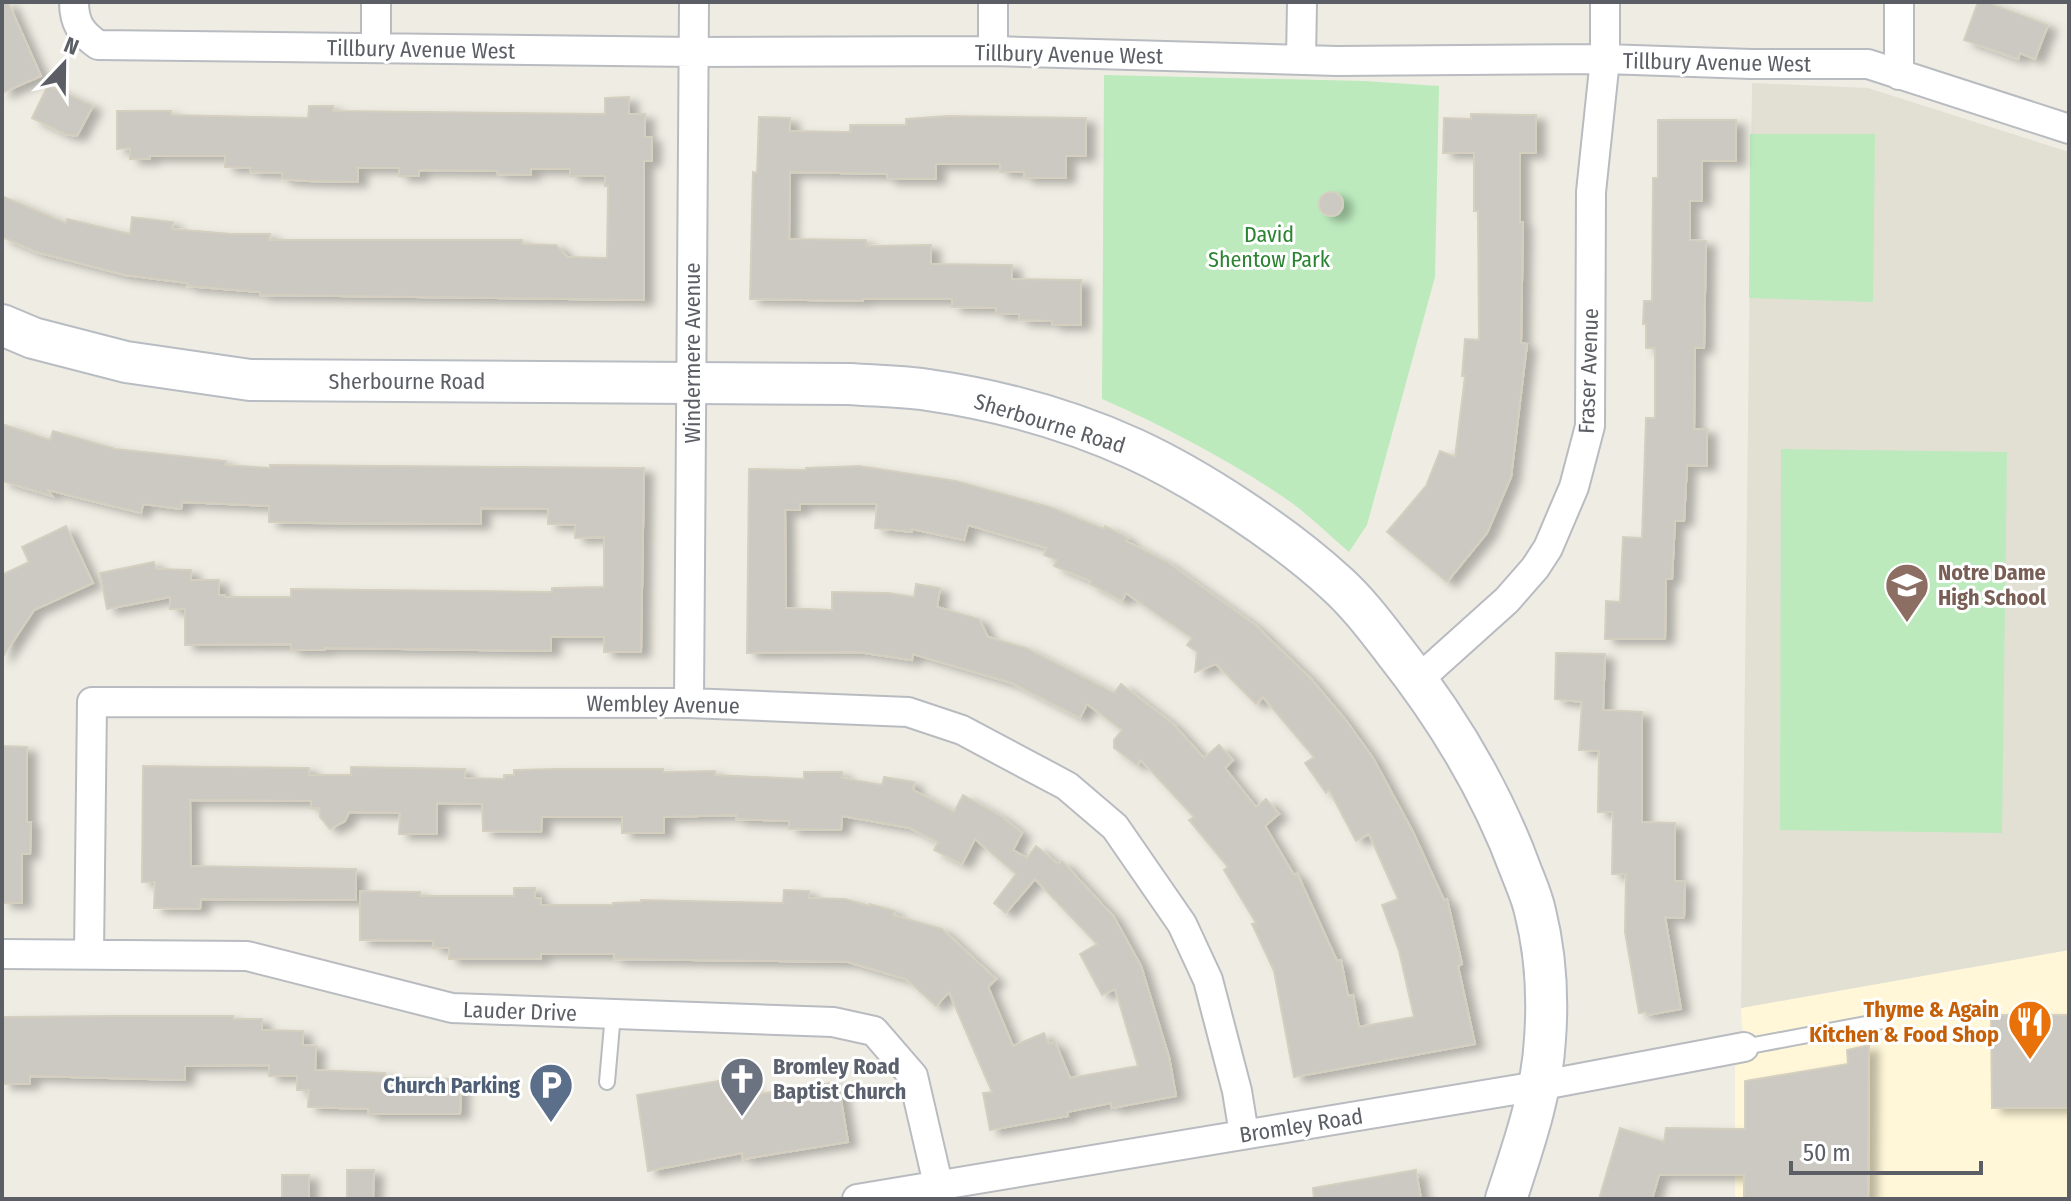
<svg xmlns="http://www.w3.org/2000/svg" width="2071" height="1201" viewBox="0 0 2071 1201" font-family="'Fira Sans Condensed',sans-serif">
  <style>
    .commercial { fill: #fff7d8 }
    .education { fill: #e2dfd3 }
    .green { fill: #bceabd }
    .building { fill: #ccc9c2; stroke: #d5cfc0; stroke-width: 2; fill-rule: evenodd; filter: url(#shadow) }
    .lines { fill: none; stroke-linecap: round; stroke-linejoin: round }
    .lane-casing { stroke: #b8bbc0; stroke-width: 18 }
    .street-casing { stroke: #b8bbc0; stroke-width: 32 }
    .secondary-casing { stroke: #b8bcc3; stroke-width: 44 }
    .lane { stroke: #fff; stroke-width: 14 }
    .street { stroke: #fff; stroke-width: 28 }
    .secondary { stroke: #fff; stroke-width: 40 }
    .labels { text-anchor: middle; stroke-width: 6; stroke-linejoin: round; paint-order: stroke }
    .street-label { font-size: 22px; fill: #5b5f65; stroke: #fff }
    .park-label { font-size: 22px; fill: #2b8431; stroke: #fff }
    .education-label { font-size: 22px; font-weight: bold; fill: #785e54; stroke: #fff; text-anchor: start }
    .food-label { font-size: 22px; font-weight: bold; fill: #c56008; stroke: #fff; text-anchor: end }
    .worship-label { font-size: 22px; font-weight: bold; fill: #5b616d; stroke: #fff; text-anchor: start }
    .service-label { font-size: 22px; font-weight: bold; fill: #4e5e75; stroke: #fff; text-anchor: end }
  </style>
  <defs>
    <filter id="shadow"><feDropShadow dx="9" dy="5" stdDeviation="4" flood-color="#0004"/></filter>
  </defs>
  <rect width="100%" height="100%" fill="#efede3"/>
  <path class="commercial" d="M2069,950V1199H1735V1067L1744,1047L1741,1008Z"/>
  <path class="education" d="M1752,83L1868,88L2069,152V950L1741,1008Z"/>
  <path class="green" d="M1104,75L1364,81L1439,86L1435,277L1367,525L1349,552C1330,536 1312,518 1292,503C1233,462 1168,428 1102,399Z
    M1750,134H1875L1873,302L1749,298Z
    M1781,449L2007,452L2002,833L1780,830Z"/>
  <path class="building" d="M2,2H8L41,76L2,93Z
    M1978,2H1986L2048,25L2035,59L2020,53L2018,59L1964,40Z
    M48,85L93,106L77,136L65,134L32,118Z
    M629,97V114H645V137H652V161H644V300L260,295V292L187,286L188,283L125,275L37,252L2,237V196L66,223L67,219L130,234L132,217L173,222L172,229L232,234H270L269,240H522V244L556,245L567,257L607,258L608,186H605V176H570V169H531V175L497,174V171L419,170V176H399V168H358V182L308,181L282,179V173L250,172V168L225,167V156H150V159H130V148L117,149V111H171V115L308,118L309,106H333V111L605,114V98Z
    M1471,114L1536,115V153H1520V222H1523L1521,343L1527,344L1511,477L1487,533L1447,582L1387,532L1426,486L1440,451L1455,457L1465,376H1462L1465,339L1479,340L1478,211H1474V153H1443L1444,118L1471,119Z
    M948,116L1086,118V156H1066V178H1024V172H1000V164H936V179H887V174L790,172L789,239L866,240V246L931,245V264L1012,265V279L1081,280V325H1052V321L1019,320V314H996V308L952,307V299H863V301L750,299L753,172L757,173L759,117L790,118V131L850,132V125H906V119Z
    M1658,120H1736V161H1702V201H1690V240L1706,241L1704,348H1695L1694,429H1707V466L1687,465L1684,521H1675L1672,579H1666L1665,639H1605L1606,601L1620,602L1623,537L1642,538L1646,418H1655V348H1646V324H1643L1644,301H1652L1653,178H1658Z
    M1319 204a12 12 0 1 1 24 0a12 12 0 1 1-24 0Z
    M2,424L50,440L53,431L116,449L226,461L225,465L270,468V465L644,468L641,652H604V637H551V651L325,648V650H291V644L185,645V609H170V597L107,609L100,573L154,562L156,569L191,570V580H219V595H225V597H291V589L552,592V588L604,587V537L575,538V525L548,524V509L481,508V524L311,523L269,522V506L182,502L181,509L143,504L141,513L48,490L52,496L2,481Z
    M859,466L956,481L1050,507L1104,529L1105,526L1128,538L1126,541L1167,562L1255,625L1312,680L1345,719L1373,758L1413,832L1444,900L1447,899L1462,964L1458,966L1475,1044L1294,1077L1274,971L1252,924L1256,923L1224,870L1228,867L1189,820L1194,817L1141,760L1137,765L1114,748V740L1122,730L1087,704L1080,718L1012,683L913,654L912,660L858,652L747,653L749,469L806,470V468ZM800,504H877L875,528L912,532V529L964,540L968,525L1047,548L1044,555L1057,560L1054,566L1091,581L1090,584L1122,601L1126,593L1192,638L1187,645L1197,652L1195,672L1216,664L1256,704L1263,697L1314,757L1305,763L1326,793L1329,790L1356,841L1369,834L1398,899L1382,905L1399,951L1414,1017L1359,1027L1353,995L1348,996L1341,960L1337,961L1297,873L1294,875L1265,826L1279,814L1266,799L1256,807L1225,768L1233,760L1219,745L1204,758L1173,724L1121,684L1114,693L1026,648L988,637L979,619L937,607L940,588L916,584L914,597L888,593L832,592V610L786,608L785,510H800Z
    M66,526L93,583L34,610L2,658V575L29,562L22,547Z
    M1556,653L1605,654L1603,710L1642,712V822L1675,823V881H1685L1684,918L1665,917L1681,1009L1647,1015L1646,1012L1639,1013L1625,932L1626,874H1612L1613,812H1598L1599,751L1579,750L1582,702L1555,699Z
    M2,746L27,747V822H31L30,854H22V903H2Z
    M143,766L309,768V775H351V767L465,769V778L504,779V775H514V770L557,769H663V772L715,771V775L804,779V772H842V778L882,785L884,777L914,782L913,790L954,812L963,795L1001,816L1022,833L1013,850L1027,858L1036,846L1058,864L1062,861L1114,917L1141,966L1169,1057L1176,1096L1112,1108L1111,1103L1067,1112L1068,1116L990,1130L983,1093L992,1092L949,992L936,1006L906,979L848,962L614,959V954H541V959H449V948H433V941L360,940V891L420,892V896H514V888H535V898H541V905H613V903L641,902V900L783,903L784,890L809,891V898L845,899L870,906V904L895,911L893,915L942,929L996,979L988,987L1013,1046L1044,1033L1049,1044L1055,1042L1070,1078L1138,1066L1115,989L1102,995L1080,954L1097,944L1035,879L1006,913L994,903L1016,874L975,839L962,864L934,850L938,842L910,828L842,816L841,830L789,829V821L736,819V815L664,817V833H622V817H542L541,832L483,831L482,804L437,803V834H399L400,813L349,812L345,821L330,829L320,817L319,808H311V801L190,800L191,866L356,869V900L201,899L200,909L154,908L155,882H142Z
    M1991,1015H2069V1108H1992Z
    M114,1016H233V1019H262V1030L303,1031V1045L316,1046L315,1070L385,1073V1078L461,1079L460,1114H368V1109L308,1107L309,1090H297V1076H269V1065L185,1066V1080L30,1076V1084H2V1017Z
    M1869,1045L1868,1199H1744V1175H1659L1652,1199H1599L1620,1128L1664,1142L1666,1128L1745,1129V1081L1848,1064L1847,1050Z
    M748,1076L752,1095L838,1082L848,1142L743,1159L742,1153L648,1171L637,1095Z
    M347,1170H374L373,1199H347Z
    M1416,1170L1421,1199H1314L1313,1188Z
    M282,1175H309V1199H282Z"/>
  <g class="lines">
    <g class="lane-casing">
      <path id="lane" d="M1744,1047L1882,1021
        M607,1082L613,1014"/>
    </g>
    <g class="street-casing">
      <path id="street" d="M74,2C74,23 81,33 98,45L694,52L993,51L1337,61L1605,59L1751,64H1868L2069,129
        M376,48V2
        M993,51V2
        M1301,60L1302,2
        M1899,75V2
        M1418,680L1507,600L1535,568L1548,548L1574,487L1590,426L1591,192L1605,59V2
        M689,703L694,2
        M2,954L247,956L452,1008L833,1022L874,1031L913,1076L938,1184
        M89,954L92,702L689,703L908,712L962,730L1067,786L1115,827L1182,924L1208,980L1237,1091L1244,1134
        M857,1199L1538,1086L1744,1047"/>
    </g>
    <g class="secondary-casing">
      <path id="secondary" d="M2,325L33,338L126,362L250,380L849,384C875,386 902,386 928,390C998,400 1070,420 1134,449C1199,479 1284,535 1337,584C1358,603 1376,627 1393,649C1447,717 1491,789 1521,871C1526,884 1532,897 1535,911C1545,951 1548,998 1545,1039C1542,1094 1523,1147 1506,1199"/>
    </g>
    <use href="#lane" class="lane"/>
    <use href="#street" class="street"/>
    <use href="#secondary" class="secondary"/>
  </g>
  <defs>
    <g id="school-pin" transform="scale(2.3)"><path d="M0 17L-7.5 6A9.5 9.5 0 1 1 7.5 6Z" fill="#8d6e63" stroke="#fff"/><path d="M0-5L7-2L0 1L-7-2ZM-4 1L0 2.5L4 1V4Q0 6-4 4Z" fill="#fff"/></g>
    <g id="restaurant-pin" transform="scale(2.3)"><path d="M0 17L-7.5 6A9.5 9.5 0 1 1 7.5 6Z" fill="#e8710a" stroke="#fff"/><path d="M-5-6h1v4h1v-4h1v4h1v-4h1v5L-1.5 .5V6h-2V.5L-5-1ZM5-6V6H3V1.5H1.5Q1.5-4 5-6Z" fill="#fff"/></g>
    <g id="church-pin" transform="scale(2.3)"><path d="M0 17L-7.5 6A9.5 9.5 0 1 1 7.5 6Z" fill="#6b7280" stroke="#fff"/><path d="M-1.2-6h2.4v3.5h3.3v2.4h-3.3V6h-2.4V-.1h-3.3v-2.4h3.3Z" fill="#fff"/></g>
    <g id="parking-pin" transform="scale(2.3)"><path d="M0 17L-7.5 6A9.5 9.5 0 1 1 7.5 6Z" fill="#5c6f8a" stroke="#fff"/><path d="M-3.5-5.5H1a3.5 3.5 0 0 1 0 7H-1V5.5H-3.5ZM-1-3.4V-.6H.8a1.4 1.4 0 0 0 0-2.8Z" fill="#fff"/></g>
  </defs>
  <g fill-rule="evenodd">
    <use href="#school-pin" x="1907" y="585"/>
    <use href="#restaurant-pin" x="2030" y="1022"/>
    <use href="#church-pin" x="742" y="1079"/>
    <use href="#parking-pin" x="551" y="1085"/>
  </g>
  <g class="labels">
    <g class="street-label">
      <text transform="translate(421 49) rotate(1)" y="8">Tillbury Avenue West</text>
      <text transform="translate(1069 54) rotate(1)" y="8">Tillbury Avenue West</text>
      <text transform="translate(1717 62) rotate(1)" y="8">Tillbury Avenue West</text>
      <text transform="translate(692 353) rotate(-90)" y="8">Windermere Avenue</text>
      <text transform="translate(1588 371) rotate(-88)" y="8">Fraser Avenue</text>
      <text x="407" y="389">Sherbourne Road</text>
      <text transform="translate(1050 423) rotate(17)" y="8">Sherbourne Road</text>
      <text transform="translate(663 704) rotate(1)" y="8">Wembley Avenue</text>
      <text transform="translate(520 1011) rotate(2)" y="8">Lauder Drive</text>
      <text transform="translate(1301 1125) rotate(-9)" y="8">Bromley Road</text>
    </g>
    <g class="park-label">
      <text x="1269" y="242">David<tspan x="1269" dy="25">Shentow Park</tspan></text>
    </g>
    <g class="education-label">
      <text x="1938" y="580">Notre Dame<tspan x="1938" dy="25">High School</tspan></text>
    </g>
    <g class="food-label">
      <text x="1999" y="1017">Thyme &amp; Again<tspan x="1999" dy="25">Kitchen &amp; Food Shop</tspan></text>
    </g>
    <g class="worship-label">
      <text x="773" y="1074">Bromley Road<tspan x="773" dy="25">Baptist Church</tspan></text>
    </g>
    <g class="service-label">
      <text x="520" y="1093">Church Parking</text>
    </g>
  </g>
  <rect width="2071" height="1201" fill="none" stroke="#5b5f65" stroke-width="8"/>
  <g transform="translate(64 64) rotate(22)" stroke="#ffffff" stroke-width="6" paint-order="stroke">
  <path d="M0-6L14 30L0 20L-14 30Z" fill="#5b5f65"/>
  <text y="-12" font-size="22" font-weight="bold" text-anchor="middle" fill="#5b5f65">N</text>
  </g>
  <path d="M1791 1161v12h190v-12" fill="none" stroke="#5b5f65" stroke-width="4"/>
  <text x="1803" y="1161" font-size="24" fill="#5b5f65" stroke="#ffffff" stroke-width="6" paint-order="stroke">50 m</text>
</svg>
